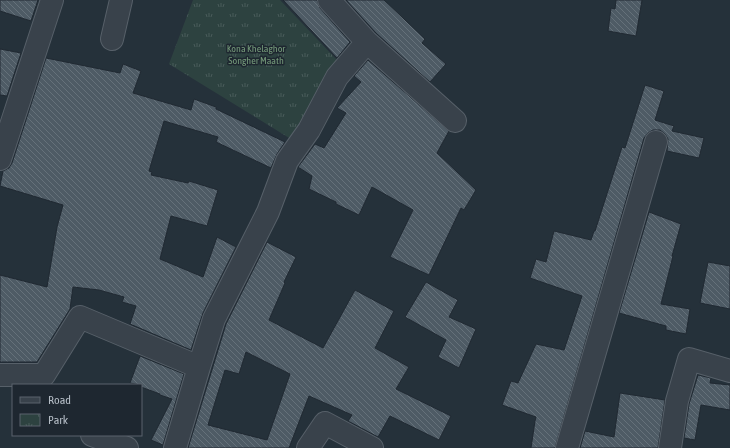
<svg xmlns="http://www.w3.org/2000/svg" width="730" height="448" viewBox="0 0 730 448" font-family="'Asap Condensed',sans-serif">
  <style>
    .park { fill: url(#park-tufts) }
    .building { fill: url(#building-back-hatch); stroke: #202932; fill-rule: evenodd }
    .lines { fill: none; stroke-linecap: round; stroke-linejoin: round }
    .minor-casing { stroke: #576069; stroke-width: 24 }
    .minor { stroke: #39424b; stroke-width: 22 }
    .labels { text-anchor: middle; stroke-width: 3; stroke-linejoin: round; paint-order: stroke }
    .park-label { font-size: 10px; fill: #759a7a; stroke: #1e2730 }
  </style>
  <defs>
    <pattern id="park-tufts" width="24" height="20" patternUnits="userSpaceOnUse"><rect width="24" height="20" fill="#2d4240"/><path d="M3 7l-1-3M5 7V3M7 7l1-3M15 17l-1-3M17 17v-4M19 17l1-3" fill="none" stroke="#495b5a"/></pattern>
    <pattern id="building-back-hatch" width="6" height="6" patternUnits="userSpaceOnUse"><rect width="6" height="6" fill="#4e5b65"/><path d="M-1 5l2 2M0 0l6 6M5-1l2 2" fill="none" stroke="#65717a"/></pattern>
  </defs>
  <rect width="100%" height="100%" fill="#25313a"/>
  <path class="park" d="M193,0H280L337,60L294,141L169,64Z"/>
  <path class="building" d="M0,0H38L31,21L0,11Z
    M283,0H317L320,8L350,42L337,58Z
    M346,0H384L425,39L422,43L446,64L430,82L376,33Z
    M616,0H642L636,36L608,31L611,8L615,9Z
    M0,49L21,53L7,96L0,95Z
    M46,58L120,73L123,64L141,71L133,93L191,110L194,99L216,107V109L285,142L277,154L271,168L216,142L218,137L164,121L149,171L152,172L151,175L188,183L189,181L218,190L207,226L171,216L160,259L203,277L217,237L236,247L203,313L191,350L130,324L136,306L122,302L124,297L99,290L73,287L70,309L37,362H0V275L47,287L57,227L63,205L0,186L3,171L9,168L12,163Z
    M368,60L449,131L437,153L476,190L464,210L461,208L429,275L390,257L413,210L372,187L359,215L336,204V202L309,189L312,176L298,167L315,144L324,148L346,113L337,108L361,82L354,76Z
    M645,85L664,91L655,120L674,126L672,131L704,138L699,158L667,151L668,139L665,134L660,130H653L648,133L644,138L555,448H531L535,421L536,417L502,405L511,381L518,383L536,344L564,350L582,296L530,278L536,259L546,262L554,231L591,240L594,231H595L622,147L625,148Z
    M649,212L681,224L672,256H673L661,304L690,309L686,334L666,330V326L619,313Z
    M267,242L296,257L284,282L285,283L269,320L323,348L355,290L394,311L375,348L409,367L396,389L451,416L439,440L390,416L378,437L348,421L352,415L309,396L289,448H188L226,324ZM246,352L290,374L267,440L208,425L225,370L239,374Z
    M708,262L730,266V309L700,303Z
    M426,282L458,300L449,317L476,329L459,368L438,357L446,340L405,317Z
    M140,356L184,374L163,445L151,440L172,399L160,395V394L141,387V385L130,383Z
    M698,375L711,378L710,383L730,385V410L701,405L695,440L684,438L689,404Z
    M620,393L665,400L658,448H580L585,431L614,437Z"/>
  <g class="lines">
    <g class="minor-casing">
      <path id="minor" d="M329,0L367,42L455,121
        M112,39L121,0
        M0,159L52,0
        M0,375H44L80,317L199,367L214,319L268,212L287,161L309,130L337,77L367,42
        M92,435L127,448
        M175,448L199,367
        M308,448L325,423L372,448
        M567,448L656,142
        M670,448L677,401L689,359L730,371"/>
    </g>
    <use href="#minor" class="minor"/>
  </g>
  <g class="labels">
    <g class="park-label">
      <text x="256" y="52">Kona Khelaghor<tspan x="256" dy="12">Songher Maath</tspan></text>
    </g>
  </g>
  <rect x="12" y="384" width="130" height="52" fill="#1e2730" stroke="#5a636c"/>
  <rect x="20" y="397" width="20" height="6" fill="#39424b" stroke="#5a636c"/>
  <text x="48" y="404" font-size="12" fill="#b5bdc6">Road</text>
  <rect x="20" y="414" width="20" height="12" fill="url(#park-tufts)" stroke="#5a636c"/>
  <text x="48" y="424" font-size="12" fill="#b5bdc6">Park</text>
</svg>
